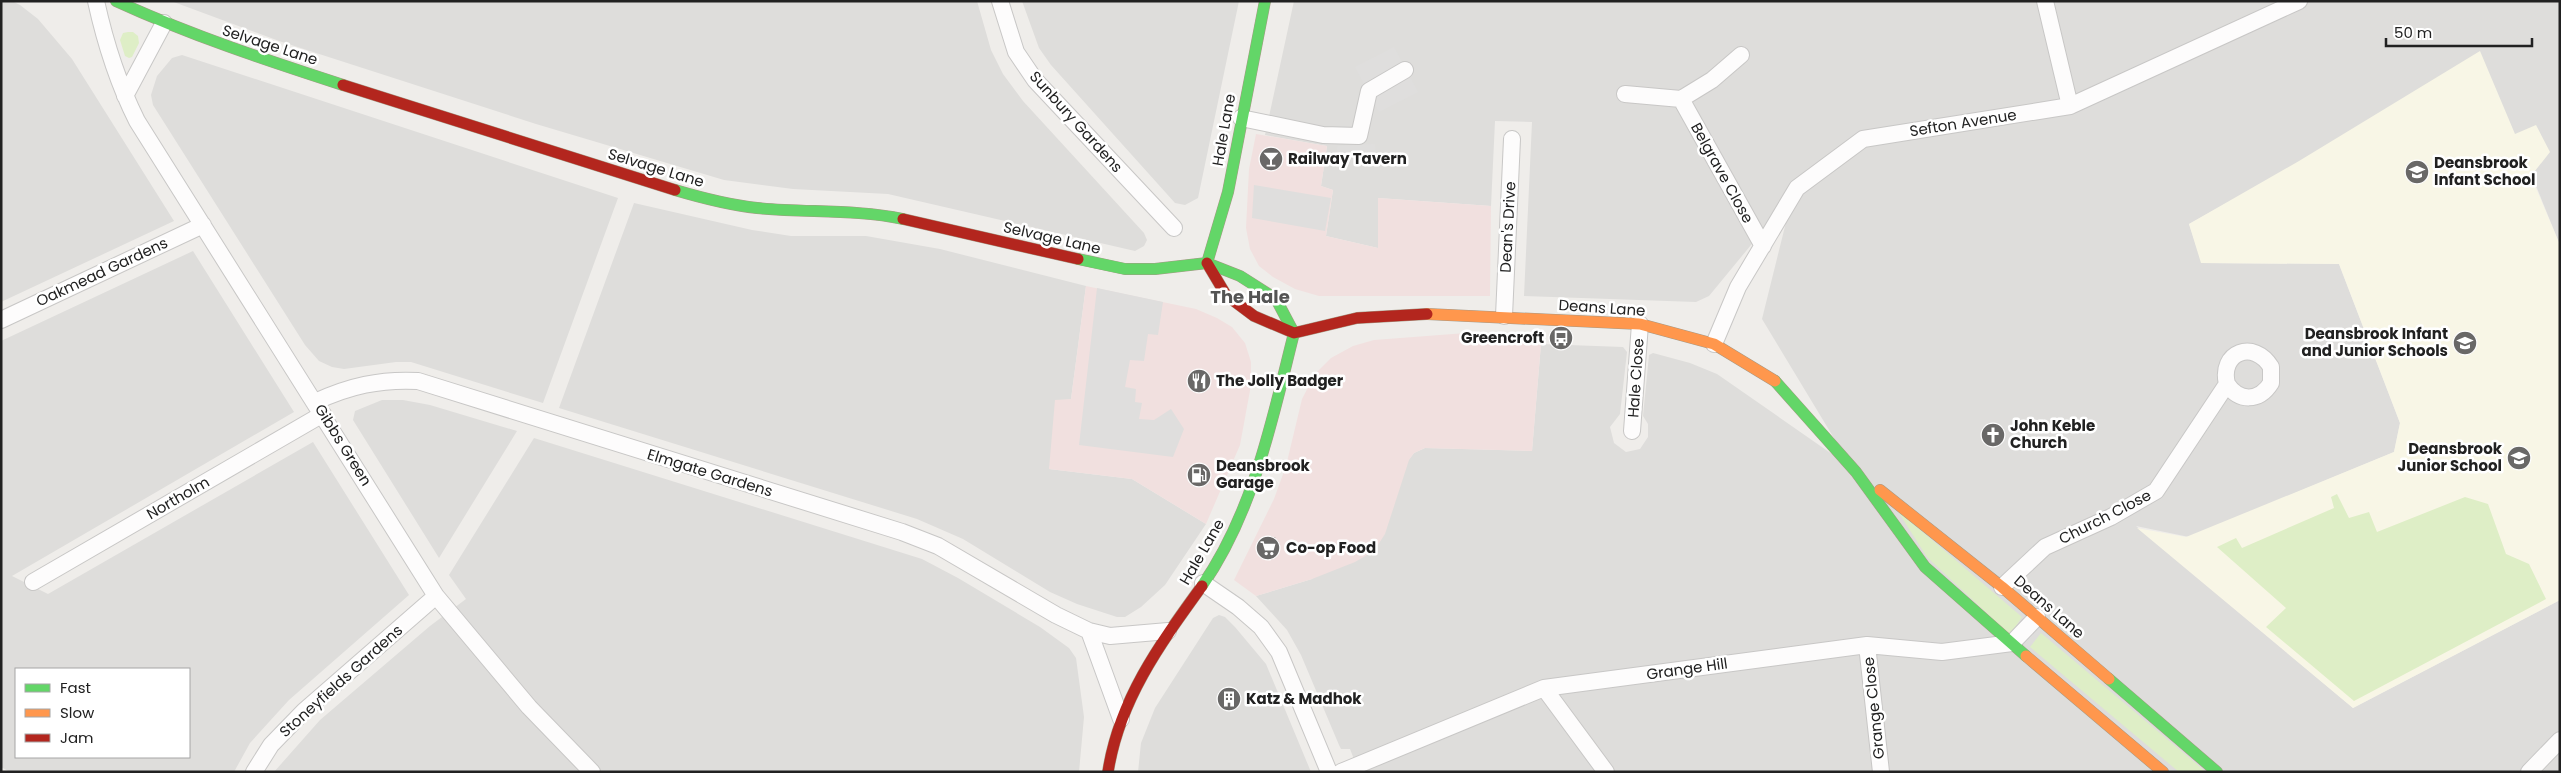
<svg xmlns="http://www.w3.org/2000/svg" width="2561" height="773" viewBox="0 0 2561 773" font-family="Poppins,sans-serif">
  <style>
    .residential { fill: #dedddb; fill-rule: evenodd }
    .commercial { fill: #f1e0df }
    .education { fill: #f8f6e6 }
    .grass { fill: #deeec6 }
    .parking { fill: #dfdedd }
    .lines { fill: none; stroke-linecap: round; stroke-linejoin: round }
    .street-casing { stroke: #c8c7c6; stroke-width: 18 }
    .fast-casing { stroke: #a69985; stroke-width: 12 }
    .slow-casing { stroke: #a69985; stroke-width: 12 }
    .jam-casing { stroke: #a69985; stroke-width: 12 }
    .street { stroke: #fdfcfc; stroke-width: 16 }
    .fast { stroke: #63d668; stroke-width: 11 }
    .slow { stroke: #ff974d; stroke-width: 11 }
    .jam { stroke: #b3261e; stroke-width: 11 }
    .labels { text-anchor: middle; stroke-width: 5; stroke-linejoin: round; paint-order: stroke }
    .street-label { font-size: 15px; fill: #212121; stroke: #fff }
    .poi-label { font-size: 15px; font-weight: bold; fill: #212121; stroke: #fff; text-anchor: start }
    .quarter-label { font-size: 18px; font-weight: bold; fill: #545454; stroke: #fff }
  </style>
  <rect width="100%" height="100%" fill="#efedea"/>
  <path class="residential" d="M1,1H12L20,5L38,19L72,59L174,221L1,302Z
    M171,1H977L991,50L1003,74L1023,101L1144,233L1147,240L1144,246L1135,251L888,194L793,189L724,180L536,124L282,42Z
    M1022,1H1239L1198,198L1185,205L1175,203L1051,65L1039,48Z
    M1294,1H2560V245L2515,134L2281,173L2189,224L2202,263L2339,264L2400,423L2394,452L2189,537L2136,526L2353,708L2560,600V772H1359L1350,749H1341L1339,745L1301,655L1287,630L1256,596L1312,579L1414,453L1425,448L1532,451L1541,344L1623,347L1627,352L1620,414L1610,427L1614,443L1626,452L1640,449L1648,437V424L1643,416L1649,355L1653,353L1690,363L1717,374L1852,468L1762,319L1793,194L1709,296L1696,302L1524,296L1532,122L1495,121L1491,206L1378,198V248L1326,236L1333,190L1321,186L1327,146L1265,135Z
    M182,55L618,198L543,403L411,362H396L344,369L332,367L319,361L305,345L153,105L151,95L157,76L172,58Z
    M634,203L752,230L791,236H866L940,249L1086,286L1071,399L1049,469L1132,479L1206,524L1165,585L1141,607L1125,617H1117L1077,604L1050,592L963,539L917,519L559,408Z
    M193,251L294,412L12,576L48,594L313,442L409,595L289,700L250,743L234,772H10L1,767V341ZM16,669H189V757H16Z
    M382,400H403L430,405L517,431L439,558L353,420L355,411Z
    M534,438L922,559L958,578L1040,627L1069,648L1076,658L1084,717L1079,772H274L320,720L430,626L466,599L449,575Z
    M1219,615L1225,617L1235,627L1266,664L1311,772H1138L1141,743L1155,708L1213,618Z"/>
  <path class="commercial" d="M1256,134L1327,146L1321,186L1333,190L1326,236L1378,248V198L1491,206L1490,296H1319L1295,289L1273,277L1259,266L1250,249L1246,228L1249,169Z
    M1086,286L1196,309L1217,318L1232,327L1245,343L1251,362V385L1240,445L1206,524L1132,479L1049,469L1055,400L1071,399Z
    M1466,333L1521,334L1541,344L1532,451L1425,448L1414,453L1409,460L1385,534L1374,551L1355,562L1312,579L1256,596L1234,580L1274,499L1286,466L1302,399L1315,374L1331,358L1353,346L1374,340Z"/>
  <path class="education" d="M2480,51L2515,134L2536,125L2550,152L2531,176L2560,245V600L2353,708L2137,528L2186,537L2394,452L2400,423L2339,264L2201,263L2189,224L2299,161Z"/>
  <path class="grass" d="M128,32H133L138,36L139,43L132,57L129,58L125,56L120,40L123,33Z
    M2337,494L2349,518L2369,512L2377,532L2465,497L2488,504L2506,554L2529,564L2546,599L2354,701L2266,627L2286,608L2217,547L2236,538L2242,548L2334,508L2331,497Z
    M1897,510L2022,617L2010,635L1927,557Z
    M2041,633L2206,772H2179L2030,647Z"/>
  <path class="parking" d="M1394,47L1418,92L1379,112L1355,67Z
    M1375,144L1376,159L1338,162L1337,146Z
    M1254,185L1331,198L1325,231L1252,218Z
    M1097,288L1163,302L1158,335L1148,334L1144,361L1130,360L1125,387L1136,389L1135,402L1142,403L1139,419L1154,420L1171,409L1184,429L1173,457L1079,445Z"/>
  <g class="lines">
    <g class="street-casing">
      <path id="street" d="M96,1C105,42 118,83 137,121L436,596L529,707L592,772
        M1000,1L1016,52L1035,80L1174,228
        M2045,1L2070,106
        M1625,94L1681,99L1763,246
        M125,96L164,23
        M1681,99L1712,80L1741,55
        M1241,118L1323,135L1359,136L1369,91L1405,70
        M1504,316L1512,139
        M1,320L203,225
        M1714,344L1738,287L1797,188L1863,139L2070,106L2299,1
        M315,402C349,386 380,379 418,381L902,532L938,546L1056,615L1089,631L1110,636L1168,631
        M1632,431L1640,324
        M33,582L323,414
        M1203,583L1238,607L1261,627L1279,652L1329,772
        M2002,587L2045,547L2111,517L2156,491L2227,384C2219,352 2254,339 2271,367V383C2259,402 2239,402 2227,384
        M1089,631L1121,719
        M1867,645L1881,772
        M1544,688L1606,772
        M254,772L271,745L304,711L436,596
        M1341,772L1544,688L1867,645L1942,652L2012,643L2037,617
        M2529,772L2560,740"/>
    </g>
    <g class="fast-casing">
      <path id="fast" d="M116,1C190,35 266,60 343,85
        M675,190C702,198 729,205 757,208C805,213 856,209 903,219
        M1078,259L1125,269H1155L1207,263L1240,276L1276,299L1294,333
        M1207,263L1228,192L1265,1
        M1775,381L1856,472L1925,567L2026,656
        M1202,586C1254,511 1272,420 1294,333
        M2109,679L2217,772"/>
    </g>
    <g class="slow-casing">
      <path id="slow" d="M1427,314L1640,324L1714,344L1775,381
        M1880,490L2002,587L2109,679
        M2026,656L2163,772"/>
    </g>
    <g class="jam-casing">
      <path id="jam" d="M343,85L675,190
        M903,219L1078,259
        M1207,263L1226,295L1254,316L1294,333L1357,318L1427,314
        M1108,772C1119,700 1160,644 1202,586"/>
    </g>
    <use href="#street" class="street"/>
    <use href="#fast" class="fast"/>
    <use href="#slow" class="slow"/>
    <use href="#jam" class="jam"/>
  </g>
  <defs>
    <g id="bar-disc" transform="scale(1.25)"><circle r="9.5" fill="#696867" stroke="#fff"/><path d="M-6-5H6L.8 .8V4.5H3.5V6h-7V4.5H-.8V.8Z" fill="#fff"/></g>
    <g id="school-disc" transform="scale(1.25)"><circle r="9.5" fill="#696867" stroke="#fff"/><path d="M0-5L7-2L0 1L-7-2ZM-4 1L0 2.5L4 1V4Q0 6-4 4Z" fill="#fff"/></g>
    <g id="bus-disc" transform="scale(1.25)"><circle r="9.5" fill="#696867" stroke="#fff"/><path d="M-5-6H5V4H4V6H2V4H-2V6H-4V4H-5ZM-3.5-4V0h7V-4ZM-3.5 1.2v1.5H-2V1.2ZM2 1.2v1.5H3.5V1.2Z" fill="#fff"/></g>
    <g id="restaurant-disc" transform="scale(1.25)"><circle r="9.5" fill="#696867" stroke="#fff"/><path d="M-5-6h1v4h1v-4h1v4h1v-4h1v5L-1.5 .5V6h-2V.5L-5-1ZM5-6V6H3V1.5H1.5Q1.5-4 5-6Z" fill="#fff"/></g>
    <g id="church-disc" transform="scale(1.25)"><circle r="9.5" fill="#696867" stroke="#fff"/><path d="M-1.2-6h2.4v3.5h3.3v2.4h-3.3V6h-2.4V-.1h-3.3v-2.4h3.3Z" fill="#fff"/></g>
    <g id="fuel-disc" transform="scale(1.25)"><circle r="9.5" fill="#696867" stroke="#fff"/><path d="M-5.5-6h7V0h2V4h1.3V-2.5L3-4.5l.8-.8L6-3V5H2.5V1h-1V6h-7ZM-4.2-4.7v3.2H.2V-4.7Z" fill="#fff"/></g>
    <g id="supermarket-disc" transform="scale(1.25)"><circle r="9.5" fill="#696867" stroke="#fff"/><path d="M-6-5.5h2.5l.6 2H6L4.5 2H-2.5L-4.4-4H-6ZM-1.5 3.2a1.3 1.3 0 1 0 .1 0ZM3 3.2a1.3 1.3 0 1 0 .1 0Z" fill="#fff"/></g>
    <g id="building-disc" transform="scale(1.25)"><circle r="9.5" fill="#696867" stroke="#fff"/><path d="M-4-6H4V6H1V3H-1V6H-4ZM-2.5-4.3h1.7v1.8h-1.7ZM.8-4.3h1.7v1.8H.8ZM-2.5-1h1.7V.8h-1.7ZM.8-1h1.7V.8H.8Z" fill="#fff"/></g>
  </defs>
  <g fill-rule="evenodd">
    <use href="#bar-disc" x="1271" y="159"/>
    <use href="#school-disc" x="2417" y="172"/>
    <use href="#bus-disc" x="1561" y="338"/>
    <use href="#school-disc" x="2465" y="343"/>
    <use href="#restaurant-disc" x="1199" y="381"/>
    <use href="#church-disc" x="1993" y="435"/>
    <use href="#school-disc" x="2519" y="458"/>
    <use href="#fuel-disc" x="1199" y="475"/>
    <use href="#supermarket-disc" x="1268" y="548"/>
    <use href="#building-disc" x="1229" y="699"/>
  </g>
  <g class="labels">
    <g class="street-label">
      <text transform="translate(270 45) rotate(18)" y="5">Selvage Lane</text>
      <text transform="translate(1076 122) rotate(48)" y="5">Sunbury Gardens</text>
      <text transform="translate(1963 123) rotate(-9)" y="5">Sefton Avenue</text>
      <text transform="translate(1224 130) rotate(-80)" y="5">Hale Lane</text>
      <text transform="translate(656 168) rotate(17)" y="5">Selvage Lane</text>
      <text transform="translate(1722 173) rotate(61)" y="5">Belgrave Close</text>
      <text transform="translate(1508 227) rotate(-87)" y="5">Dean's Drive</text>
      <text transform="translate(1052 238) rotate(13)" y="5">Selvage Lane</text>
      <text transform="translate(102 272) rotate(-25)" y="5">Oakmead Gardens</text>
      <text transform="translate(1602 308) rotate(4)" y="5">Deans Lane</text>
      <text transform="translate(1636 378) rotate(-86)" y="5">Hale Close</text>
      <text transform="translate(343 445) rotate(58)" y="5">Gibbs Green</text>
      <text transform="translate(710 473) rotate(17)" y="5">Elmgate Gardens</text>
      <text transform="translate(178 498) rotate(-30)" y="5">Northolm</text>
      <text transform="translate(2105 517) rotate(-27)" y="5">Church Close</text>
      <text transform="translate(1202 552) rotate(-60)" y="5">Hale Lane</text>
      <text transform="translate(2049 607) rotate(41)" y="5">Deans Lane</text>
      <text transform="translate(1687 669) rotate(-8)" y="5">Grange Hill</text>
      <text transform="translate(341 681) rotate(-42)" y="5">Stoneyfields Gardens</text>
      <text transform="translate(1874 708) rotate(-96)" y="5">Grange Close</text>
    </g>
    <g class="poi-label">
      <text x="1288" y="164">Railway Tavern</text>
      <text x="2434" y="168">Deansbrook<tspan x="2434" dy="17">Infant School</tspan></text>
      <text x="2448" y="339" text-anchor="end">Deansbrook Infant<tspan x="2448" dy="17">and Junior Schools</tspan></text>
      <text x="1544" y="343" text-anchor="end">Greencroft</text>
      <text x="1216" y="386">The Jolly Badger</text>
      <text x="2010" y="431">John Keble<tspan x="2010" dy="17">Church</tspan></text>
      <text x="2502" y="454" text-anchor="end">Deansbrook<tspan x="2502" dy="17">Junior School</tspan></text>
      <text x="1216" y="471">Deansbrook<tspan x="1216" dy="17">Garage</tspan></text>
      <text x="1286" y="553">Co-op Food</text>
      <text x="1246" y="704">Katz &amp; Madhok</text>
    </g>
    <g class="quarter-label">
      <text x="1250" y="303">The Hale</text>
    </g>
  </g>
  <rect width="2561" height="773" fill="none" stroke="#212121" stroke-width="5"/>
  <rect x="15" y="668" width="175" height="90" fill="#ffffff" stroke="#a6a6a6"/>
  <rect x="25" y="684" width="25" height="8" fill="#63d668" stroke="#a6a6a6"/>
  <text x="60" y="693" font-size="15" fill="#212121">Fast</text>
  <rect x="25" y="709" width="25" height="8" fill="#ff974d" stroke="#a6a6a6"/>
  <text x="60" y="718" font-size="15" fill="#212121">Slow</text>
  <rect x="25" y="734" width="25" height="8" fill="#b3261e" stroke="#a6a6a6"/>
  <text x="60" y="743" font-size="15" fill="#212121">Jam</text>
  <path d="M2386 38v8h146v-8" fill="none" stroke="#212121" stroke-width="2.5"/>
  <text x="2394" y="38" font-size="15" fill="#212121" stroke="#ffffff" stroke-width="4" paint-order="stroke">50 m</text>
</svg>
